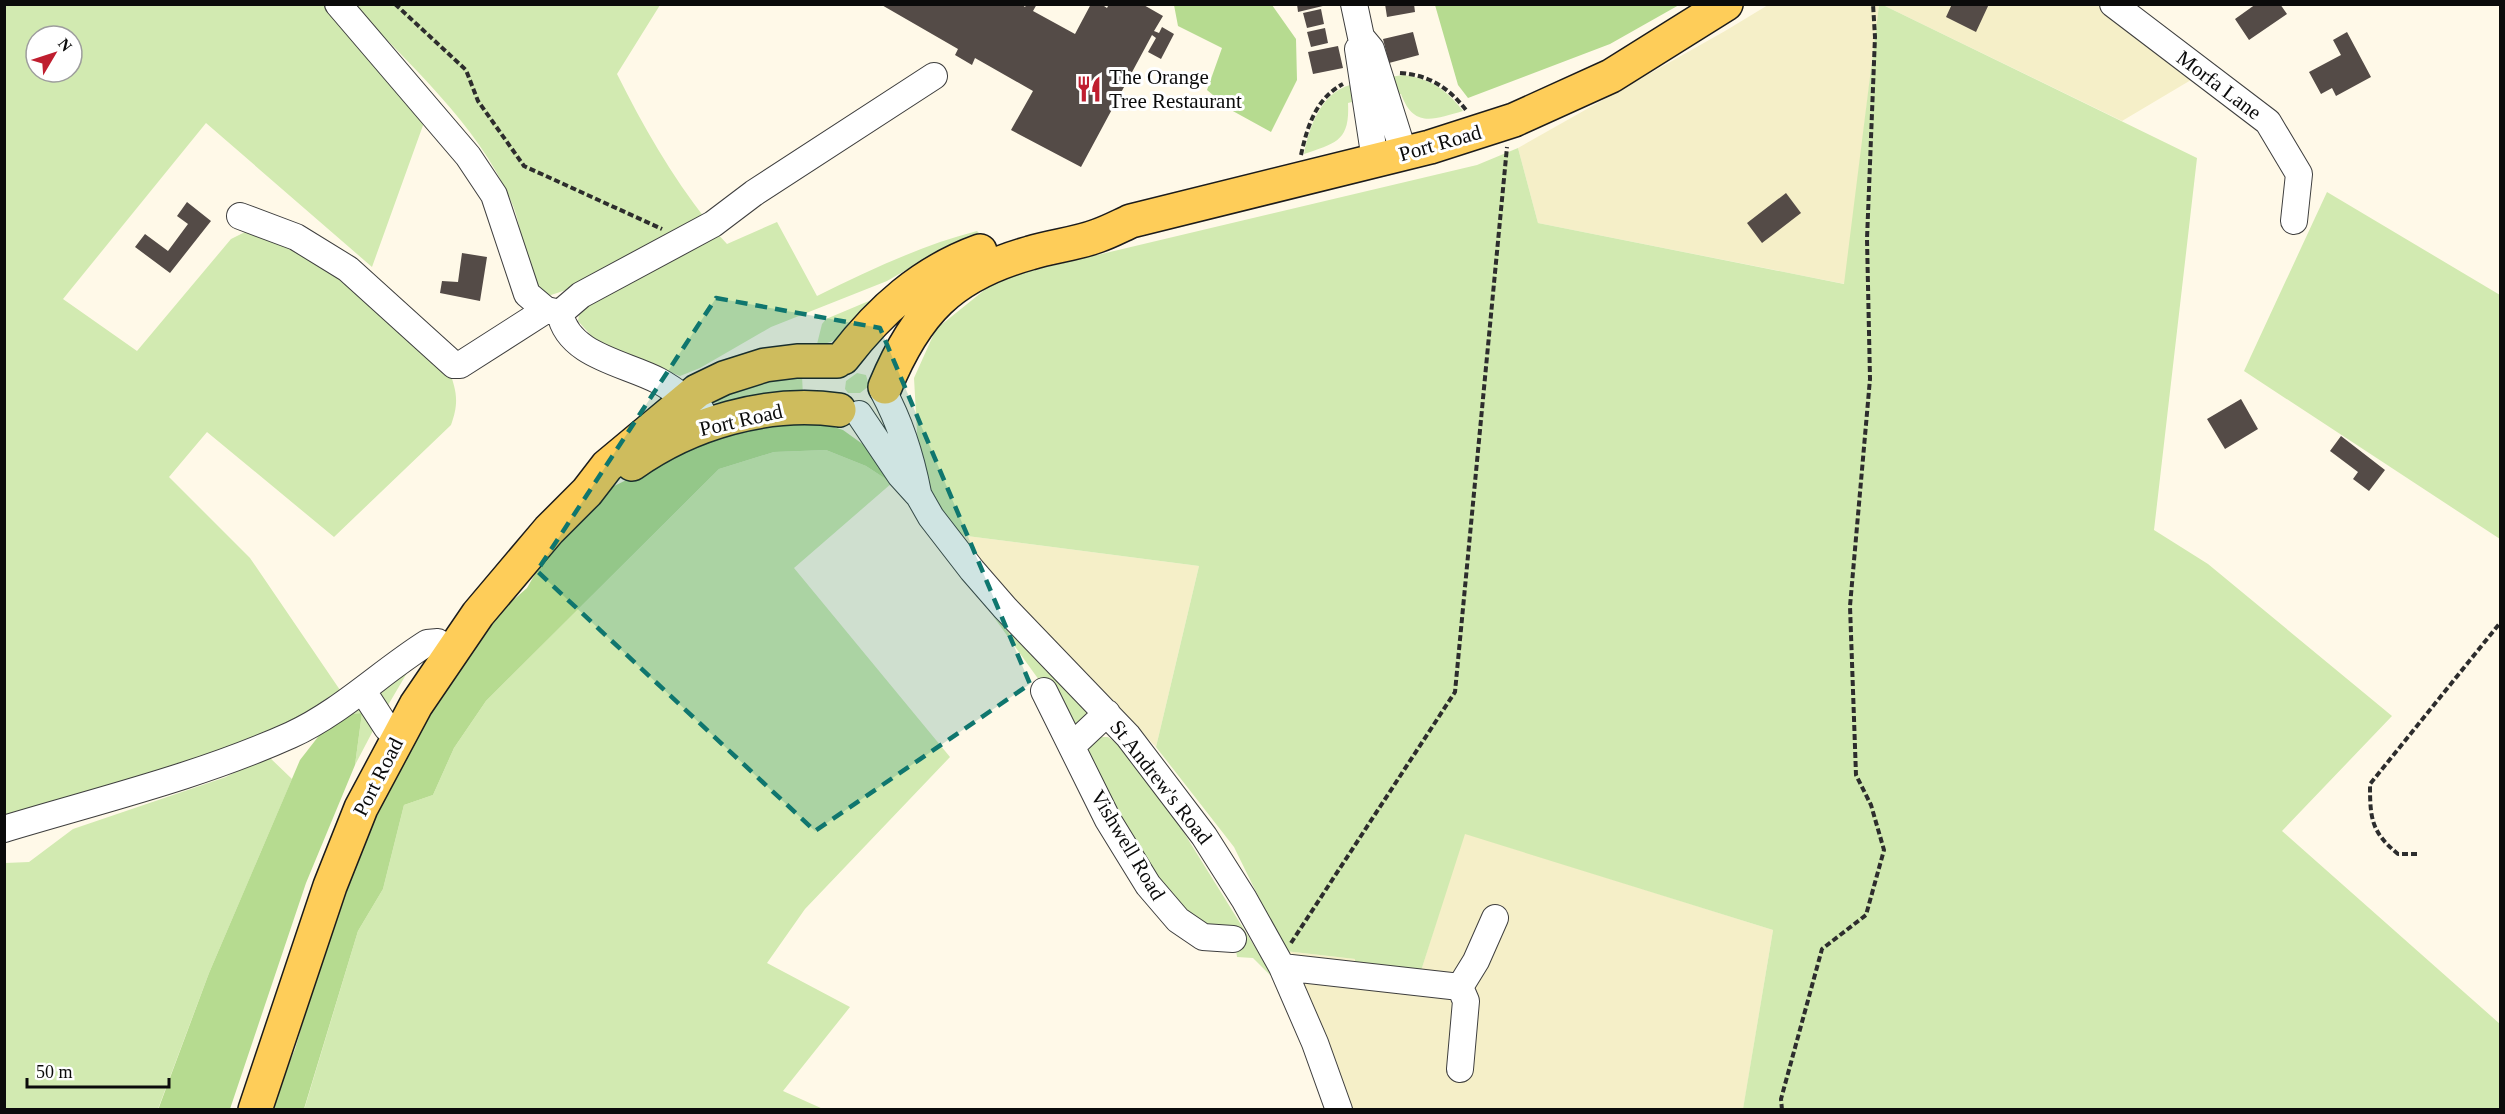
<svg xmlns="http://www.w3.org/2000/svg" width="2505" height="1114" viewBox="0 0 2505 1114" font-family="Georgia,serif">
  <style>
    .farmland { fill: #f5efc8 }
    .green { fill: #d2eab1; fill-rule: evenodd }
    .forest { fill: #b6db90 }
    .building { fill: #544b47 }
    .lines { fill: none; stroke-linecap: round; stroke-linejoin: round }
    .minor-casing { stroke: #3e3e3e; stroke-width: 28 }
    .major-casing { stroke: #1c1c1c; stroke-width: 36 }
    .path { stroke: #2d2d2d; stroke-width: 4; stroke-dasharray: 6 3; stroke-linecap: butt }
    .minor { stroke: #fff; stroke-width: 26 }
    .major { stroke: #fecd59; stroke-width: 33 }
    .marked { fill: #0f766e; fill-opacity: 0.2; stroke: #0f766e; stroke-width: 4.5; stroke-dasharray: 12 8; stroke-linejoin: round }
    .labels { text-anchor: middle; stroke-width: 6; stroke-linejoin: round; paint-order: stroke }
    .poi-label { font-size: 21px; fill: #0b0b0b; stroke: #fff; text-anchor: start }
    .street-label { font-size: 21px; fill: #0b0b0b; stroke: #fff }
  </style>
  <rect width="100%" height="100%" fill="#fff9e8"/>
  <path class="farmland" d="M1768,5H1879L1845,284L1538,223L1518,148L1725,31Z
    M1883,5H2098L2196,77L2122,121Z
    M959,535L1199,566L1156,747L1021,607Z
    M1464,833L1773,930L1743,1110L1343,1109L1285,951L1356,959L1354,968L1420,974Z"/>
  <path class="green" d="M4,5H329L426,117L372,267L206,123L63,299L137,351L231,239L245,232L267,233L353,284L449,370C457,392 459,403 451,425L334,537L207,432L169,477L250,558L340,690L274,734L4,824ZM36,36H72V72H36Z
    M353,5H660L617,74C643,126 671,175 707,221L575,287L548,296L534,290C521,262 524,229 511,201C479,126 408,63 353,5Z
    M1879,5H1883L2197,158L2154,530L2208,564L2392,716L2282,831L2500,1024V1109H1743L1773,930L1465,834L1420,974L1354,968L1355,959L1285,951L1234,847L1156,747L1199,566L959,535L930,500L918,450L914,378L936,329L987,288L1017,274L1477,165L1518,148L1538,223L1844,284Z
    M1403,75C1430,78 1447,90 1463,111C1434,119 1414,129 1401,94L1397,95L1390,77Z
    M1350,85L1352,102L1348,103C1350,141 1336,143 1304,154C1309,127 1321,93 1350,85Z
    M2327,192L2500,295V539L2244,371Z
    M777,222L817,296C868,271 922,245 977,231L979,233L944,248L887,281L771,327L700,368L680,376L598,343L578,321L580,309L716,232L727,244Z
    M876,298C862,314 840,347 817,344L822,324L826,319Z
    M857,373L866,375L869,386L860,393H848L845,389L846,381Z
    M802,375L803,397L709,403L716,391Z
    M826,450L866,466L892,483L794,568L950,757L805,909L767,963L850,1007L783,1091L823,1109L304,1110L358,931L383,889L404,805L433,795L454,748L486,701L719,469L774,452Z
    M993,616L1086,710L1088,714L1078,725C1061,724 1053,692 1046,678L1039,680Z
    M414,661L384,712L376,692Z
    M357,703L376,725L355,765L362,713L335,715Z
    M1101,737H1108L1120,746L1181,828L1276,981L1253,958L1237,957L1236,950L1241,949L1244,943L1207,932L1147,871L1086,753L1087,745Z
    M267,755L292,779L209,973L158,1109L5,1110V863L29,862L73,829L226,777Z"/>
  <path class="forest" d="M1174,5H1272L1296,39L1297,80L1271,132L1231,110L1207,90L1222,48L1178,26Z
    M1435,5V4L1679,5L1610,44L1468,98L1458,85Z
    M819,422L843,430L875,453L892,483L866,466L826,450L774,452L719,469L486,701L454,748L433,795L404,805L383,889L358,931L304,1109L270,1110L295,1049L332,924L365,838L416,732L465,659L502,610L527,588L543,560L608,489L702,443L782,423Z
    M362,713L355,765L306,883L230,1109L158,1110L209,973L300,760L335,715Z"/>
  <path class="building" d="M880,4H1021L1025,7L1027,4H1037L1033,11L1075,34L1091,4H1101L1107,8L1109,4H1142L1163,16L1154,31L1159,33L1162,27L1174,34L1161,59L1148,52L1156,38L1152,35L1081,167L1011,130L1033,91L975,58L972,65L955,55L958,49Z
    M1297,4H1327V5L1298,12Z
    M1385,4H1414L1415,12L1387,17Z
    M1952,4H1989L1976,32L1946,17Z
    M2256,4H2280L2287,14L2249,40L2235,19Z
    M1321,9L1324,24L1307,28L1303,13Z
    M1325,28L1328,43L1311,47L1307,32Z
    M1413,32L1419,55L1389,63L1383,39Z
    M2347,32L2371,77L2336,96L2332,88L2321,94L2309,72L2341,55L2333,40Z
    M1338,46L1343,68L1313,74L1308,52Z
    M1786,193L1801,213L1762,243L1747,223Z
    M187,202L211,221L170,273L135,247L145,234L168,251L188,224L177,216Z
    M462,253L487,257L480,301L440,293L442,281L458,282Z
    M2241,399L2258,429L2225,449L2207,419Z
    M2341,436L2385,470L2369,491L2353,479L2358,472L2330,451Z"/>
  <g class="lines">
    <g class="minor-casing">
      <path id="minor" d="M338,4L468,156L494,195L527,294L546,310L560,313C568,356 625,363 659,381C674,389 687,400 701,410
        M1354,4L1361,37L1371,49L1404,154
        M2113,4L2268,122L2299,174L2294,221
        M1358,49L1375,160
        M240,216L296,237L348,269L454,365H460L546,310
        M560,313L581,295L713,224L754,193L934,76
        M883,391C901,424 911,457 918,493
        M859,414L900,475L919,496L931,517L972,570L1005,608L1128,736L1204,836L1244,899L1282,967L1315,1043L1339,1110
        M363,691L387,728L398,735
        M1044,691L1108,820L1148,885L1178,920L1203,937L1233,939
        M1073,745L1107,713
        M4,829C100,800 200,776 291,735C341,712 381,672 427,643L438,642L451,652
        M1282,967L1460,987L1476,961L1495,918
        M1460,987L1466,1001L1460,1069"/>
    </g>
    <g class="major-casing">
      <path id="major" d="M843,358C880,310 922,272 980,251
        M885,387C916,312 951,275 1030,253C1052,246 1076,244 1097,236C1109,232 1120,226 1131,221L1430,147L1514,120L1611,76L1726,4
        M632,464C690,423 767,400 839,410
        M255,1110L330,886L361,808L416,705L478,614L549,530L587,492L607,466L697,391L724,378L765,365L797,361H837"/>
    </g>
    <path class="path" d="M395,4L466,70L478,101L524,166L662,229
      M1400,73C1429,75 1448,87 1466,110
      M1301,155C1307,127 1316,98 1343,84
      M2417,854H2398C2371,832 2370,818 2370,784L2500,623
      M1291,943L1455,692L1507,147
      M1782,1110L1781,1099L1822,949L1866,915L1884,850L1871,805L1856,775L1850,606L1870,379L1867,239L1875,37L1873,4"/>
    <use href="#minor" class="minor"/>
    <use href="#major" class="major"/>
  </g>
  <path class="marked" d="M716,298L880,328L1030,684L815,831L537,571Z"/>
  <defs>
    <g id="restaurant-bare" transform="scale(2.07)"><path d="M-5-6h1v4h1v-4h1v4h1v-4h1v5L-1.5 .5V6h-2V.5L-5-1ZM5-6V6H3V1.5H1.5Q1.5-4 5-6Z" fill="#bf1e2f" stroke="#fff" stroke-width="2.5" paint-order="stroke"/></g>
  </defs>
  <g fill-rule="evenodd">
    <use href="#restaurant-bare" x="1089" y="89"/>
  </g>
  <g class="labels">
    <g class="poi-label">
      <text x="1109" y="84">The Orange<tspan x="1109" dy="24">Tree Restaurant</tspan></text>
    </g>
    <g class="street-label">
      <text transform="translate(2219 85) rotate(37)" y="7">Morfa Lane</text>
      <text transform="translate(1440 143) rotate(-16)" y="7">Port Road</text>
      <text transform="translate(741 420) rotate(-13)" y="7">Port Road</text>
      <text transform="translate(378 777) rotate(-63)" y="7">Port Road</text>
      <text transform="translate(1161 782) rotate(52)" y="7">St Andrew's Road</text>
      <text transform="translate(1128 845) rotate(59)" y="7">Vishwell Road</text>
    </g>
  </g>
  <rect width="2505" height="1114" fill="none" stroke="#0b0b0b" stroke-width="12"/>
  <g transform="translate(54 54) rotate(51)"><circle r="28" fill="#ffffff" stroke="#9d9d9d" stroke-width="1.5"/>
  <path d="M0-4.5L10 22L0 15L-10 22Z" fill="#bf1e2f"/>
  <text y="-9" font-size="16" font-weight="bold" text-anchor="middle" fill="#0b0b0b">N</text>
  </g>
  <path d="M27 1078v9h142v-9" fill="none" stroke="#0b0b0b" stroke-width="3"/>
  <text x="36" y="1078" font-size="18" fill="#0b0b0b" stroke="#ffffff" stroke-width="4.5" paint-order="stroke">50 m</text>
</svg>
